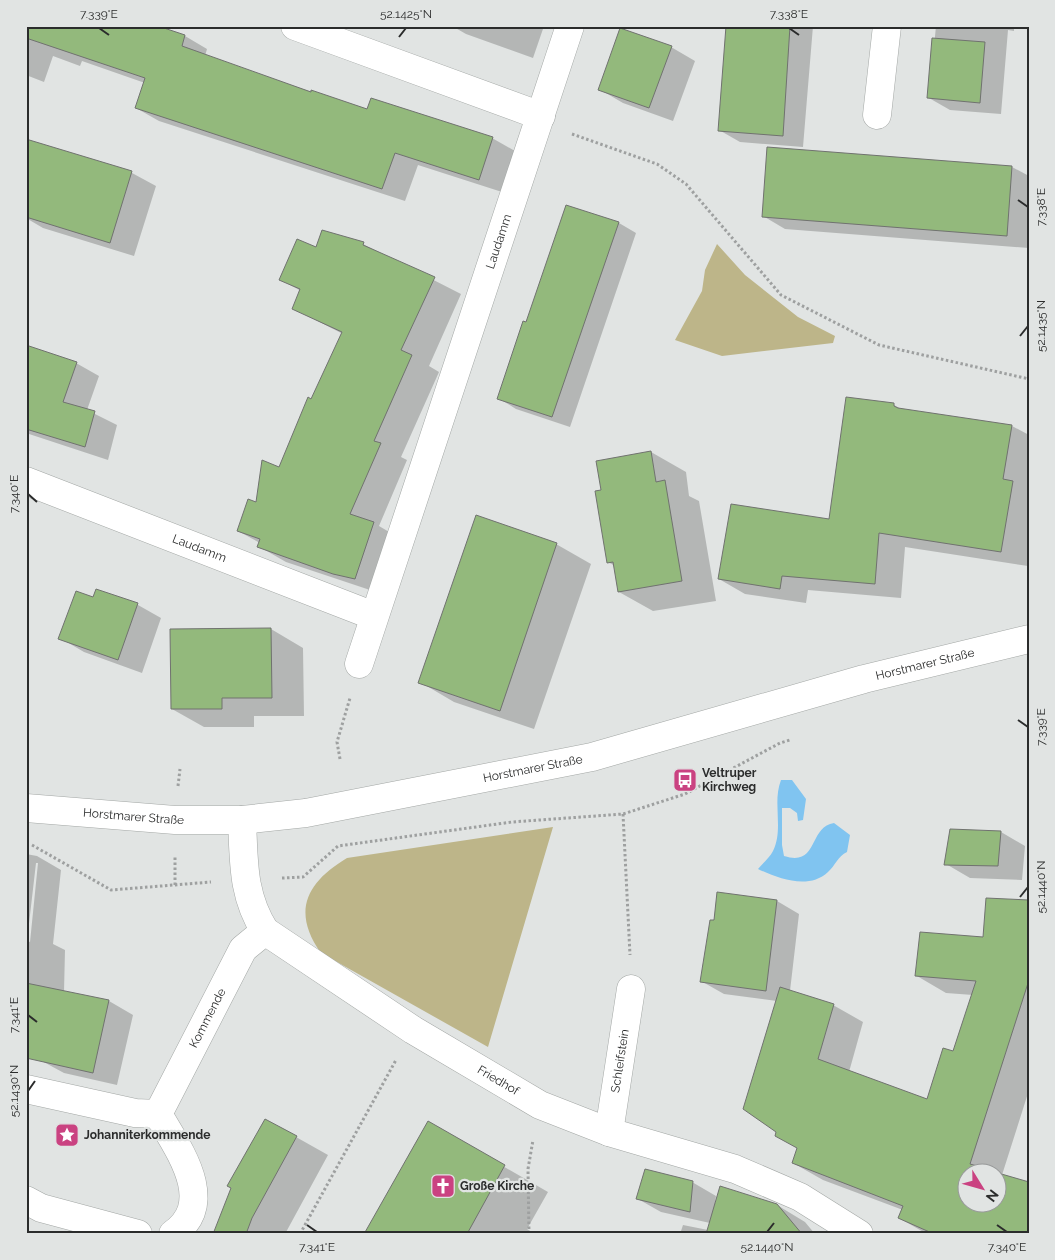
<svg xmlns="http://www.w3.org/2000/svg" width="1055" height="1260" viewBox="0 0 1055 1260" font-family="Raleway,sans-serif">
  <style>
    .green { fill: #bdb589 }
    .water { fill: #80c4f0 }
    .shadow { fill: #0003; fill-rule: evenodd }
    .building { fill: #93b97c; stroke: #70726f }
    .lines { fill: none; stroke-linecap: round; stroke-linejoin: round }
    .minor-casing { stroke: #a3a7a5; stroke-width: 29 }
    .major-casing { stroke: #a3a7a5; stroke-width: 29 }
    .path { stroke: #9ea0a0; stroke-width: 3; stroke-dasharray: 2.5 2.5; stroke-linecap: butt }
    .minor { stroke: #fff; stroke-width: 28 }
    .major { stroke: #fff; stroke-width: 28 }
    .ticks { fill: none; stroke: #2b2c2c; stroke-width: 2 }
    .labels { text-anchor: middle; stroke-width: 4.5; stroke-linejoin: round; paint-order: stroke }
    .street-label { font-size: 12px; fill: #2b2c2c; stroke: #e1e4e3 }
    .poi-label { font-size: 12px; font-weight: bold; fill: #2b2c2c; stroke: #e1e4e3; text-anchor: start }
    .neatline { fill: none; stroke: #2b2c2c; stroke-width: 2 }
    .ticks-label { font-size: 12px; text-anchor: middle; fill: #2b2c2c }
  </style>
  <rect width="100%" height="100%" fill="#e1e4e3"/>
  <path class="green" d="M717,244L745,275L798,317L835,336L833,343L722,356L675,340L702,291L705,270Z
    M553,827L488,1047L321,953C291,911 307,882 347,858Z"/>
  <path class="water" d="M781,780H792L806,799L803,820L798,821L797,813L790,808H782V845L784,856C819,867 808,827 834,823L850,835L847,852C838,856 835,866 828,872C809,890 779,879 758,869C763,863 770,857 773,851C784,829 772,803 781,780Z"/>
  <path class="shadow" d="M26,26L185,36L207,49L205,56L368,111L492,138L515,151L502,192L418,165L405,201L159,121L136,108L145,83L82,61L80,66L53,56L44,82L26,75Z
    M452,26H544L533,58L466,34Z
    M727,26H831H813L803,147L740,142L719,130Z
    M936,26H1014V31L1008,30L1001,114L950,110L929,98Z
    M671,47L695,61L673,121L623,103L599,89Z
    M41,145L132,173L156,186L134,256L43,228L26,218V193Z
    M768,148L1012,167L1029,176V248L785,229L763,216Z
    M566,206L619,223L636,233L570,427L516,409L498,398L527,324Z
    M363,244L461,294L429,366L439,372L401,457L407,460L379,526L401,539L382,594L286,562L258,546L260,543L238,531L280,469L343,334L294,309L301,291L281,280L317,248Z
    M26,346L76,363L99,376L87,410L117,425L108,460L26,433Z
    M847,398L894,405L903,410L1012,426L1029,435L1028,566L905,547L901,598L808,590L806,603L745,594L719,579L830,521Z
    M651,452L686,472L689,496L699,501L716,601L653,611L619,592L615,566L608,562Z
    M556,544L591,564L534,729L454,702L420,682Z
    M97,590L138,605L161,618L142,673L84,652L60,638L94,598Z
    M271,629L303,648L304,716H254V727H204L172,709Z
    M1001,832L1025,846L1022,880L970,878L946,864Z
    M26,854L37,856L61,870L53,944L65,950L64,992L109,1001L133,1015L117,1085L64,1073L40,1060L26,1045ZM36,863H38L30,942L27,941Z
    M718,894L777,901L799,914L790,991L833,1005L863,1022L849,1072L928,1101L954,1053L973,995L946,993L917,976L984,938L1029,902V1090L1002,1175L1029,1234H927L899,1218L903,1210L823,1180L793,1163L798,1148L777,1001L724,994L701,981L715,922ZM968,1172H998V1202H968Z
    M428,1123L548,1192L527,1229L535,1234H365Z
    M296,1137L328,1155L285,1234H215Z
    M692,1182L716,1196L715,1203L777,1205L805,1222L815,1234H680L683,1225L708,1230L710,1223L661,1212L638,1199Z"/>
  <path class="building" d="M26,26H158L185,35L182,46L311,92V90L367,109L371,98L493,137L479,180L395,153L382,189L135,108L145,78L26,38Z
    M726,26H790L783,136L718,131Z
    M620,28L672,46L649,108L598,90Z
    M932,38L985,42L980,103L927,98Z
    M26,139L132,171L110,243L26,217Z
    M767,147L1012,166L1007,236L762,217Z
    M566,205L619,222L552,417L497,399L523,321L526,322Z
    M322,230L364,242L363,245L435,277L401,350L412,355L374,441L381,443L350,514L374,522L355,579L333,574L257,547L260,539L237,531L248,499L256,502L262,460L279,467L308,397L311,399L342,332L292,309L300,289L279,280L297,239L316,247Z
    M26,345L77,362L63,402L95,411L85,447L26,429Z
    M846,397L894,403V406L898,408L1012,425L1003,479L1013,481L1001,552L879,533L875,584L782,576L780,589L718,579L731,504L829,519Z
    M651,451L656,482L665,480L682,581L618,592L613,562L607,563L595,491L601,490L596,461Z
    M476,515L557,543L500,711L418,683Z
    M96,589L138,603L118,660L58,639L76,591L93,597Z
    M271,628L272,698H222V709H171L170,629Z
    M950,829L1001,831L998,866L944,865Z
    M717,892L777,900L766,991L700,982L710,920H714Z
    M986,898L1029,900V980L970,1164L997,1172H968V1202H998V1173L1029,1182V1234H934L898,1218L903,1206L792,1163L797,1148L775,1136L776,1132L743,1109L780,987L834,1004L818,1059L927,1099L943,1048L953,1051L976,981L915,976L920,932L983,937Z
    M26,983L109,1000L93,1073L26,1058Z
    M265,1119L297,1136L252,1218L246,1234H213L231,1188L227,1186Z
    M428,1121L505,1165L467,1234H364Z
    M645,1169L693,1181L690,1212L636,1199Z
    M720,1186L777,1204L802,1234H706Z"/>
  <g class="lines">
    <g class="minor-casing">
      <g id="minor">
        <path d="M295,26L541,116"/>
        <path d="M877,115L887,26"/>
        <path id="s1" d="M26,481L374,616"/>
        <path id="s2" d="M359,664L570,26"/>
        <path id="s3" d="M242,820C244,861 242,895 265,931L413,1030L540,1105L609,1132L735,1169L800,1197L859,1234"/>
        <path d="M26,1089L135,1113L158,1114"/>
        <path id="s4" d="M158,1114L243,949L265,931"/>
        <path d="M158,1114C178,1149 218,1202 173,1234"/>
        <path id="s5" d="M609,1132L631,989"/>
        <path d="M26,1200L41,1208L138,1234"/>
      </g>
    </g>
    <g class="major-casing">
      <g id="major">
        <path id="s6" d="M26,808L175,820H242L306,813L592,757L864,679L1029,639"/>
      </g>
    </g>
    <path class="path" d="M572,134L657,164L686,184L781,295L879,345L1029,379
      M340,759L337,742L350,698
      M178,786L180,769
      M623,814L630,955
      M32,845L111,890L211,882
      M282,878L303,877L338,846L512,822L623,814L685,794L780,743L790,740
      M175,885V855
      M300,1234L396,1060
      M529,1234L528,1169L533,1140"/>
    <use href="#minor" class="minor"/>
    <use href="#major" class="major"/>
  </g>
  <path class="ticks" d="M99,28L109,35M789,28L799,35M399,37L406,28M1018,200L1028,207M1020,336L1028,326M28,494L37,502M1018,720L1028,727M1020,897L1028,887M28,1015L37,1022M28,1091L35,1081M307,1225L317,1232M997,1225L1007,1232M767,1232L774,1223"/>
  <defs>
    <g id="bus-square" transform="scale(1.25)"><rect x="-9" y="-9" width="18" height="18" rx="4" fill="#ca4281" stroke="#e1e4e3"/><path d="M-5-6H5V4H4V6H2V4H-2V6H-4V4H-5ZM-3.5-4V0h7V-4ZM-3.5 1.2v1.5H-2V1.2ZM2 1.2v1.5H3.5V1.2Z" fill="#fff"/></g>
    <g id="sight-square" transform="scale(1.25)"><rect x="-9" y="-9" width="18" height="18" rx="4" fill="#ca4281" stroke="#e1e4e3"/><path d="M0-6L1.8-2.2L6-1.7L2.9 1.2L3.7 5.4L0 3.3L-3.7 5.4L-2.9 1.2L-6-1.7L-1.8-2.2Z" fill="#fff"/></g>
    <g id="church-square" transform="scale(1.25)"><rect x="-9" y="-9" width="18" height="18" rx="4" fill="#ca4281" stroke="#e1e4e3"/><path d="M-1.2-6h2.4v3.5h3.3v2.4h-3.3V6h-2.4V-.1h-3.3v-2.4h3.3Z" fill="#fff"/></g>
  </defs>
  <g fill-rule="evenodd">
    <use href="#bus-square" x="685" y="780"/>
    <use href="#sight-square" x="67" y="1135"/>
    <use href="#church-square" x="443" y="1186"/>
  </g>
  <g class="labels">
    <g class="street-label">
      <text dy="4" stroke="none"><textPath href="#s2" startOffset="445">Laudamm</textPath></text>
      <text dy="4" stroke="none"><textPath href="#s1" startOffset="186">Laudamm</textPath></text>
      <text dy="4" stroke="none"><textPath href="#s6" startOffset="918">Horstmarer Straße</textPath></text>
      <text dy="4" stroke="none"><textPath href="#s6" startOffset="512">Horstmarer Straße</textPath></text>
      <text dy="4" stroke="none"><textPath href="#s6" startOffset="108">Horstmarer Straße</textPath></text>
      <text dy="4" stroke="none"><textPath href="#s4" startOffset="108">Kommende</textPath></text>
      <text dy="4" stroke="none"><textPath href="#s5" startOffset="72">Schleifstein</textPath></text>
      <text dy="4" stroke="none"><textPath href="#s3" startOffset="392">Friedhof</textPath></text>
    </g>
    <g class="poi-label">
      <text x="702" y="777">Veltruper<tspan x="702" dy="14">Kirchweg</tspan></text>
      <text x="84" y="1139">Johanniterkommende</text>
      <text x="460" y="1190">Große Kirche</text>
    </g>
  </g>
  <rect width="1055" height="1260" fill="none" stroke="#e1e4e3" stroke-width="55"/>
  <g transform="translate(982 1188) rotate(127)"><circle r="24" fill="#e1e4e3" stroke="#989a9a"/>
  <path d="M0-4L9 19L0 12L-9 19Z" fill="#ca4281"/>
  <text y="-8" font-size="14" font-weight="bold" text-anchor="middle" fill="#2b2c2c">N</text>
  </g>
  <rect x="28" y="28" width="1000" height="1204" class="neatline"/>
  <g class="ticks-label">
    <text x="99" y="18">7.339°E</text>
    <text x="406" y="18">52.1425°N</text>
    <text x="789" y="18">7.338°E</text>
    <text transform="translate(1041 207) rotate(-90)" y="4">7.338°E</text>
    <text transform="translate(1041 326) rotate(-90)" y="4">52.1435°N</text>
    <text transform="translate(14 494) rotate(-90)" y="4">7.340°E</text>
    <text transform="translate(1041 727) rotate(-90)" y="4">7.339°E</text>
    <text transform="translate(1041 887) rotate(-90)" y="4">52.1440°N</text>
    <text transform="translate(14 1015) rotate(-90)" y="4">7.341°E</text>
    <text transform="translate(14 1091) rotate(-90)" y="4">52.1430°N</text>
    <text x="317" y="1251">7.341°E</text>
    <text x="767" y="1251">52.1440°N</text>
    <text x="1007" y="1251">7.340°E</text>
  </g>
</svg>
